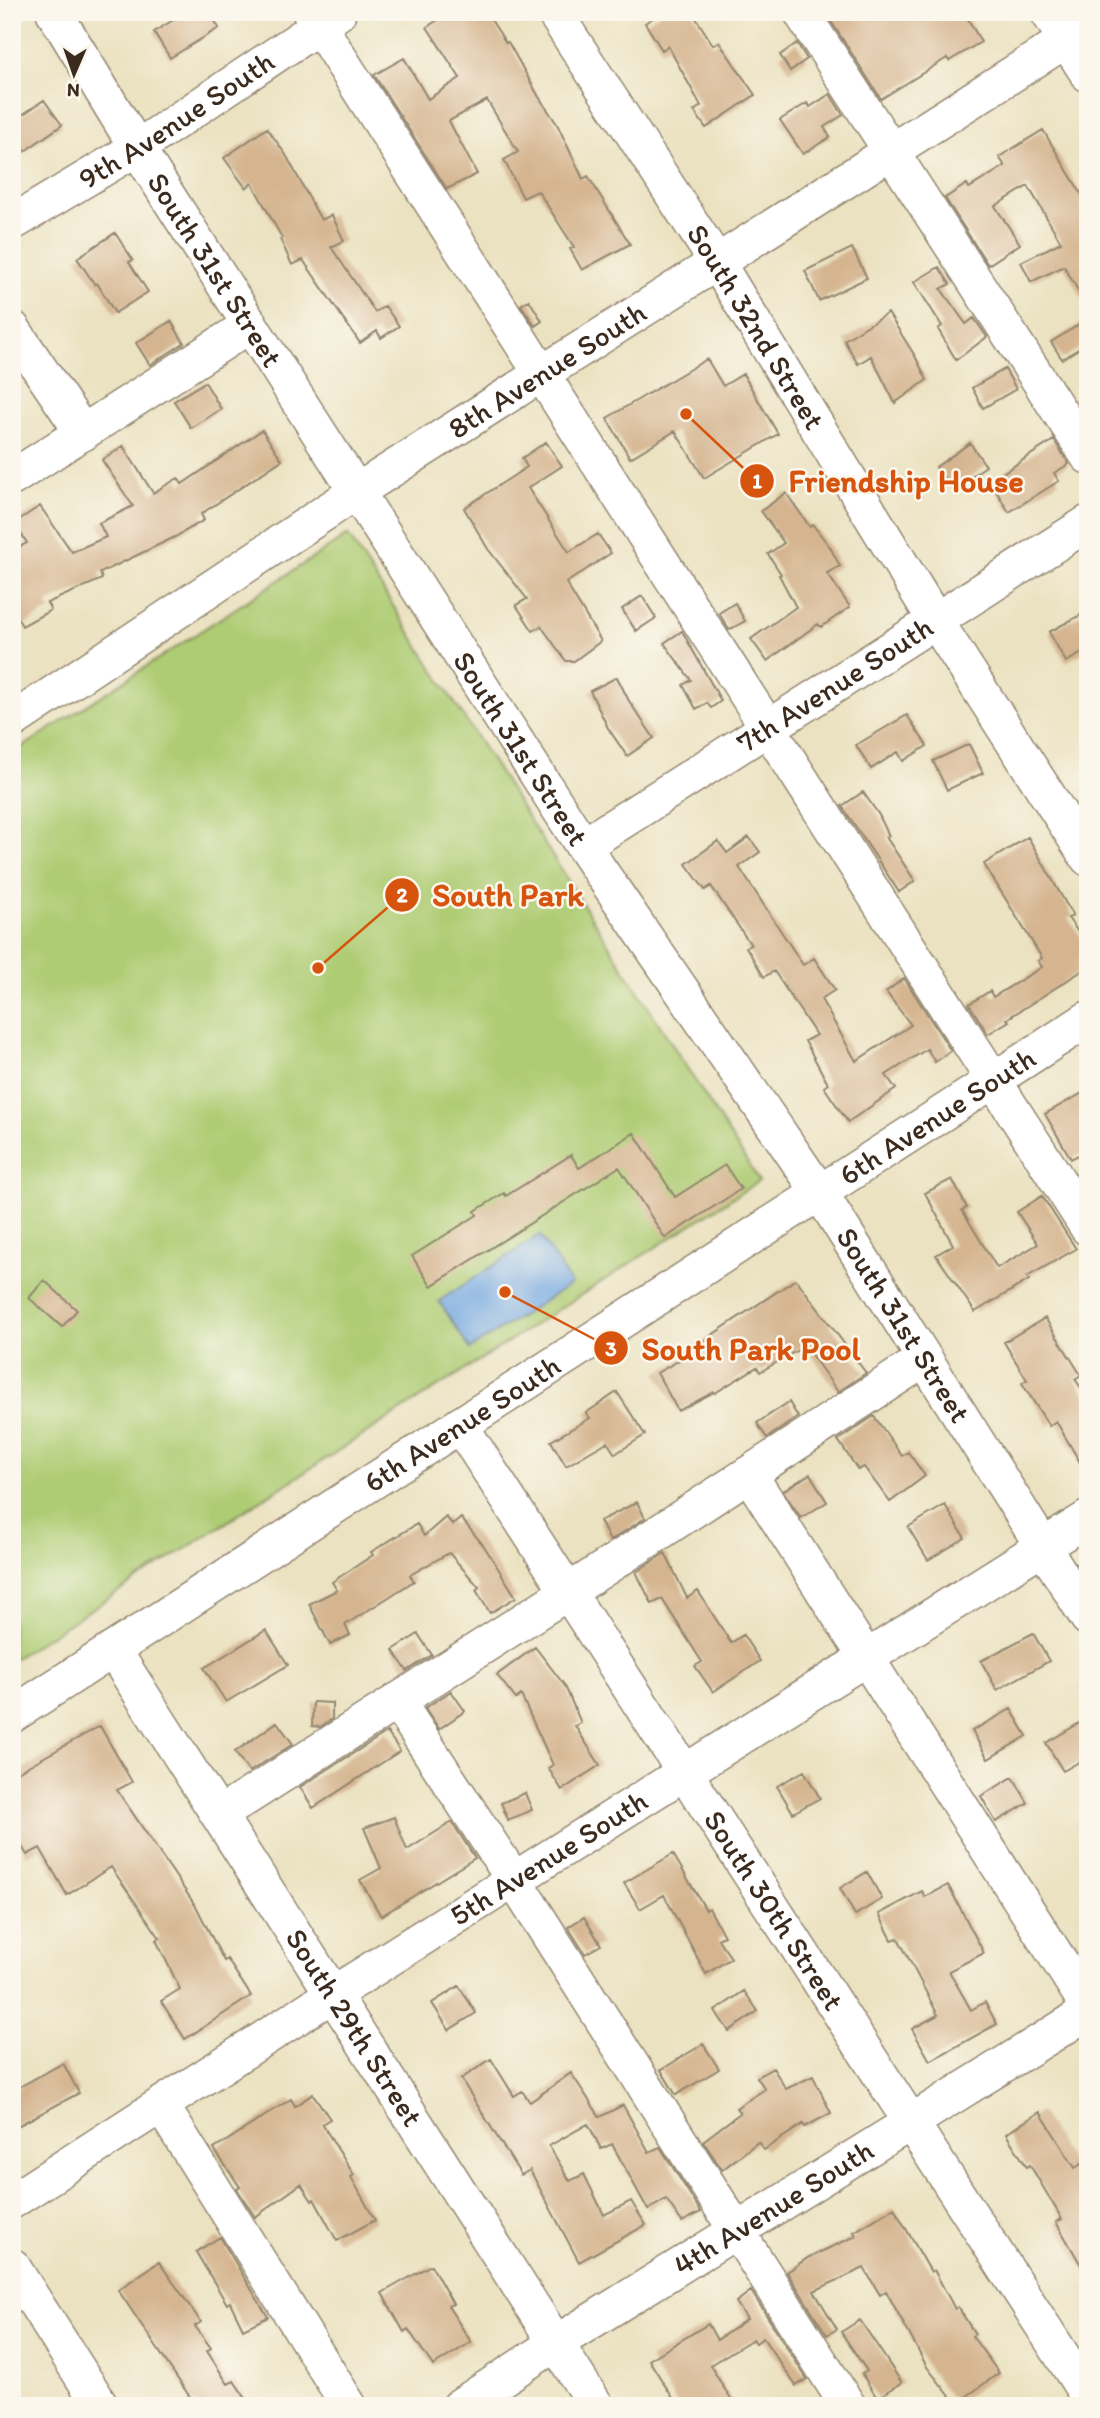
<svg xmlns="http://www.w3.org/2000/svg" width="1100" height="2418" viewBox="0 0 1100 2418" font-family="Itim,sans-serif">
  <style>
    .green { fill: #aecc73; stroke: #747b48; stroke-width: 2 }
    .water { fill: #75a8e1; stroke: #586980; stroke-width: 2 }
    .building { fill: #d5b590 }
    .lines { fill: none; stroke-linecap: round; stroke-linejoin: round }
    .minor-casing { stroke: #938670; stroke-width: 38 }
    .minor { stroke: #fff; stroke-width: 35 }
    .labels { text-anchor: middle; stroke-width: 5; stroke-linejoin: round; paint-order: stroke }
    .street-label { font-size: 30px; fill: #3b2a1e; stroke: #fbf7ec }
    .leader { fill: none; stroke: #d7540e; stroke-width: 2.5 }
    .callout-dot { fill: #d7540e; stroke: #fbf7ec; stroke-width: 2.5 }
    .mark-label { font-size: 21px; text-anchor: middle; font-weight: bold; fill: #fff }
    .callout-label { font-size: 32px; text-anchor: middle; font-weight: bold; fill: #d7540e; stroke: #fbf7ec; stroke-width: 5; stroke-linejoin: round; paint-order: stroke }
  </style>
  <rect width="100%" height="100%" fill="#fbf7ec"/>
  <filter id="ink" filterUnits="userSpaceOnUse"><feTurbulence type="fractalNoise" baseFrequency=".0143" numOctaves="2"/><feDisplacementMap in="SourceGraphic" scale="14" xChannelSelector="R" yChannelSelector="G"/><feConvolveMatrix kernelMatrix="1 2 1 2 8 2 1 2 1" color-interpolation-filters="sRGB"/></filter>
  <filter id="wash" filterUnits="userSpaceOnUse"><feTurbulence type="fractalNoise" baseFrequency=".00686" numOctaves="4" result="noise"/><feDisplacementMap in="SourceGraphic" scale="28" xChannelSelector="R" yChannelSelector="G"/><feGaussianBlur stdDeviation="1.57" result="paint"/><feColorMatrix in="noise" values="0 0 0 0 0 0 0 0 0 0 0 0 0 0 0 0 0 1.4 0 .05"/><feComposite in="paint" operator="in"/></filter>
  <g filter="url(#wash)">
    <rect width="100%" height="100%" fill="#ebe2c1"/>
    <path class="green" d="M348,535L759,1181L12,1660V754Z"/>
    <path class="water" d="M540,1235L571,1284L470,1349L439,1301Z"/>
    <g id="blocks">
      <path class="building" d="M186,12H209L219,28L170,58L154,32Z
        M450,12H486L506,43L508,42L539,97L557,124L583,179L588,176L630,244L582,270L570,249L574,247L538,191L523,198L504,160L518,152L487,100L449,121L477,174L447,189L374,75L404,58L428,99L460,78L427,27Z
        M662,12H692L713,45L719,42L755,95L706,128L694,111L701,106L668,46L662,50L645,23Z
        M825,12H964L981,42L949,61L947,58L881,99Z
        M797,43L807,59L790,71L780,55Z
        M830,94L843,115L824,127L830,137L803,154L780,120L807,103L810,107Z
        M44,100L62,125L12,160V122Z
        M267,128L286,155L321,220L332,215L344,241L331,247L375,312L385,306L399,326L381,338L377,331L360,343L303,260L292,265L280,239L282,238L252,183L246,188L224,158Z
        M1043,130L1088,205V308L1064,266L1031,282L1021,262L1061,242L1028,186L995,206L1020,244L988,265L945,198L967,184L969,188L1005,166L999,157Z
        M115,233L133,260L129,262L148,292L115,313L97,283L95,285L77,258Z
        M852,248L867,278L819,301L805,271Z
        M939,267L950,284L941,289L966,324L974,318L987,337L956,360L938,329L942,326L914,282Z
        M529,300L542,321L535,326L521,305Z
        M888,313L915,356L927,380L895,403L871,356L858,364L844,340Z
        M1088,319V343L1062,359L1051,342Z
        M171,321L184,343L150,365L136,343Z
        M707,359L723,386L743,374L778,434L704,478L675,431L630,458L607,418Z
        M1005,369L1016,389L983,408L972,388Z
        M205,382L221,409L191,428L174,401Z
        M262,430L282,460L201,514L204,520L175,537L100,573L102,579L47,603L51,610L22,626L12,608V551L27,543L14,523L40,506L72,552L106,537L99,523L133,506L102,460L123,446L153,493L178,478L182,484Z
        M1054,440L1069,464L1054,473L1059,481L1009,512L990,481Z
        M546,442L562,466L528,488L569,552L598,534L611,553L566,583L601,641L574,661H566L541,626L533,631L516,605L527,599L488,549L464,508L527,467L522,458Z
        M970,443L986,466L953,489L936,467Z
        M786,493L810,527L813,525L830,547L840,566L827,573L850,607L821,627L818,624L767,661L751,639L796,607L779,575L781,574L768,554L784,543L761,511Z
        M642,596L656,618L636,631L622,609Z
        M735,603L745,621L729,630L719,613Z
        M1088,611V650L1066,662L1049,632Z
        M682,631L721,701L711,708L707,703L696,709L683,685L691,680L664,643Z
        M617,677L629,701L654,738L627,756L608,728L590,691Z
        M907,715L927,746L903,761L898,752L871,769L856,745Z
        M969,744L983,773L947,790L933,761Z
        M863,792L879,815L889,836L886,837L915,881L899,892L842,806Z
        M749,837L760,852L739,867L803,965L814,958L835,990L821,999L856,1061L911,1025L886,992L904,978L951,1051L935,1062L927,1049L886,1075L896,1089L848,1122L824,1087L828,1084L805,1041L816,1035L774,971L764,977L746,947L751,945L711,886L705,890L686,864L718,841L727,853Z
        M1028,837L1073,916L1068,918L1088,946V967L1007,1019L1009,1021L988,1034L969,1004L990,991L993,997L1042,967L1038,961L1042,958L984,864Z
        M1088,1090V1150L1071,1159L1045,1114Z
        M634,1133L675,1197L725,1165L741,1189L665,1238L619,1167L431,1286L412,1256L477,1215L475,1211L504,1193L506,1196L571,1155L579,1168Z
        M952,1179L967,1208L962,1210L997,1268L1038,1244L1017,1212L1042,1196L1076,1249L1027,1277L1029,1280L975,1312L936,1255L953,1245L925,1193Z
        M796,1279L866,1373L838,1392L805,1346L760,1372L757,1367L715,1393L714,1392L678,1411L657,1373L690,1354L688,1351Z
        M44,1280L77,1310L62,1327L29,1298Z
        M1045,1318L1081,1375L1075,1379L1088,1398V1476L1056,1421L1049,1426L1022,1383L1027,1380L1004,1342Z
        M617,1392L645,1435L615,1454L607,1442L566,1466L551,1441L590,1418L586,1413Z
        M789,1402L798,1417L767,1438L757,1423Z
        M874,1416L902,1456L908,1452L925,1476L890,1502L864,1467L858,1470L838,1440Z
        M810,1474L827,1502L801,1518L783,1491Z
        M637,1502L645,1518L610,1541L600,1521Z
        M945,1505L965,1538L928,1560L908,1527Z
        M446,1517L453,1525L461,1518L484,1546L516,1597L490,1613L476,1590L479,1587L449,1553L410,1575L414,1581L345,1625L350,1635L330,1645L309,1604L337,1590L332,1582L373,1555L371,1552L417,1524L424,1536Z
        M665,1553L687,1598L698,1591L731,1643L743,1635L760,1661L713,1692L695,1666L702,1662L662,1599L652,1604L636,1572Z
        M266,1630L288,1665L226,1702L204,1668Z
        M1033,1633L1049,1661L997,1690L981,1661Z
        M418,1634L432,1655L407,1671L393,1650Z
        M535,1647L565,1686L581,1723L575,1726L600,1765L562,1790L548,1768L553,1765L521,1695L516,1699L497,1675Z
        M451,1691L465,1711L439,1729L425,1708Z
        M313,1702L332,1703V1719L320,1727L312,1726Z
        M1011,1709L1027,1736L988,1759L972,1731Z
        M1088,1718V1757L1063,1771L1046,1743Z
        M277,1722L293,1744L249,1772L235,1752Z
        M100,1726L132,1782L117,1790L197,1908L224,1961L227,1959L251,1996L185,2039L161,2001L180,1989L156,1940L160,1938L111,1867L67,1895L40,1848L27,1855L12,1830V1775Z
        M387,1732L400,1751L313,1808L300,1787Z
        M804,1771L820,1798L793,1813L777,1786Z
        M1013,1777L1028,1803L996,1822L981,1796Z
        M525,1793L532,1810L508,1820L501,1803Z
        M394,1817L407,1850L452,1822L475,1858L381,1916L360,1880L381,1868L364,1828Z
        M673,1854L706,1910L709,1908L724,1936L718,1939L731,1958L706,1974L664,1895L640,1909L624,1883Z
        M867,1872L882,1899L855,1915L840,1888Z
        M948,1885L984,1953L949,1971L971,2010L985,2002L997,2024L930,2061L912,2029L938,2015L898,1938L892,1940L879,1914L922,1891L925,1897Z
        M584,1917L601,1945L585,1954L568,1927Z
        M459,1986L476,2013L449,2030L432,2003Z
        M744,1991L758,2011L729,2031L715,2011Z
        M703,2044L719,2069L676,2095L661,2070Z
        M491,2059L514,2096L522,2091L530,2102L571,2073L600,2117L623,2105L649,2152L660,2147L701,2212L682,2222L666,2199L648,2210L612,2144L601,2149L588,2124L549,2146L570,2181L584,2174L604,2215L631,2201L646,2225L579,2262L530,2170L521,2175L461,2079Z
        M63,2063L79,2093L12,2129V2091Z
        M773,2068L786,2089L813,2076L831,2113L805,2127L803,2124L764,2150L758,2142L722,2170L703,2141L740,2113L736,2108L765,2089L757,2077Z
        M313,2094L330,2119L322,2124L354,2175L351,2177L375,2220L337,2241L314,2199L312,2201L301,2184L255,2217L237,2189L240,2187L214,2149L291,2099L295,2106Z
        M1040,2112L1075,2168L1088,2160V2277L1056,2222L1062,2219L1030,2165L1027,2167L1006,2134Z
        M894,2208L931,2272L934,2270L955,2309L958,2307L975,2334L972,2336L999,2373L956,2404L927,2367L886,2291L880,2295L864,2268L814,2291L837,2329L827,2335L787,2272L809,2257L856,2236L854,2232Z
        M220,2237L268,2317L243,2329L230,2302L227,2304L196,2252Z
        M159,2262L201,2322L195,2326L211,2348L207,2351L228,2384L234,2381L251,2406H196L118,2290Z
        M431,2265L453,2304L448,2306L471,2342L433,2366L408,2329L404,2332L382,2293Z
        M751,2291L807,2379L796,2386L763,2338L756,2343L753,2339L710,2365L735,2406H678L649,2360L708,2324L717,2340L747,2319L736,2302Z
        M860,2320L902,2383L877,2398L862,2374L867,2371L841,2332Z"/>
    </g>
  </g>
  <g filter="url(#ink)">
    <use href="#blocks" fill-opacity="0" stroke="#938670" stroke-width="2"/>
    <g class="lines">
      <g class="minor-casing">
        <g id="minor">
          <path id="s1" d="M54,12L137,148L583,846L820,1193L1088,1618"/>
          <path d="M310,12L1088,1228"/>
          <path id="s2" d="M554,12L716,261L935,620L1088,858"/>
          <path d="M801,12L1088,456"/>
          <path d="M1048,12L1088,74"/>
          <path id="s3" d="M12,223L137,148L338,13"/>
          <path d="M12,328L83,433"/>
          <path d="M12,478L250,325"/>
          <path id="s4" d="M12,721L356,492L1088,26"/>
          <path id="s5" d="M583,846L1088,523"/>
          <path id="s6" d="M460,1425L1088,2396"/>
          <path d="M749,1474L1088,2006"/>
          <path id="s7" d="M113,1650L596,2406"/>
          <path d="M397,1701L514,1880L848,2406"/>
          <path id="s8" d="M12,1715L1088,1019"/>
          <path d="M219,1815L568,1592L923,1360"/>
          <path d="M161,2105L349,2406"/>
          <path id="s9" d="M12,2201L333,1994L1088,1518"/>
          <path d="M12,2266L101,2406"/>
          <path id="s10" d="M460,2406L556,2343L1088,2012"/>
        </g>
      </g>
      <use href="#minor" class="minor"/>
    </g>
  </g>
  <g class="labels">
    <g class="street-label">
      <text dy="10" stroke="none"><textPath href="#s3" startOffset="194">9th Avenue South</textPath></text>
      <text dy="10" stroke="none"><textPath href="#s1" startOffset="304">South 31st Street</textPath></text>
      <text dy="10" stroke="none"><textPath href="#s2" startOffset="374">South 32nd Street</textPath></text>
      <text dy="10" stroke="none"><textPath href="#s4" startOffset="640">8th Avenue South</textPath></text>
      <text dy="10" stroke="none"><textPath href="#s5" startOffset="299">7th Avenue South</textPath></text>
      <text dy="10" stroke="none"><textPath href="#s1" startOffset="872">South 31st Street</textPath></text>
      <text dy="10" stroke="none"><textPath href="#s8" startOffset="1102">6th Avenue South</textPath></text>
      <text dy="10" stroke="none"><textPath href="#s1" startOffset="1564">South 31st Street</textPath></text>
      <text dy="10" stroke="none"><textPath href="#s8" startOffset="536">6th Avenue South</textPath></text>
      <text dy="10" stroke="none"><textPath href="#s9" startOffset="637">5th Avenue South</textPath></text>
      <text dy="10" stroke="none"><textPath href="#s6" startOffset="578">South 30th Street</textPath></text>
      <text dy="10" stroke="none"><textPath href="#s7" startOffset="448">South 29th Street</textPath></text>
      <text dy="10" stroke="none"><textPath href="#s10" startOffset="371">4th Avenue South</textPath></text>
    </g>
  </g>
  <path class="leader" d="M686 414L757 481M318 968L402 895M505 1292L611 1348"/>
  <g class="callout-dot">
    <circle cx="686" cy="414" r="7"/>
    <circle cx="318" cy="968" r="7"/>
    <circle cx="505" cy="1292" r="7"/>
    <circle cx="757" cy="481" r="18"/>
    <circle cx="402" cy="895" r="18"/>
    <circle cx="611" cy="1348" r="18"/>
  </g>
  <g class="mark-label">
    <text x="757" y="488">1</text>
    <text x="402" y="902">2</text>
    <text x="611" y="1356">3</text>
  </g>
  <g class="callout-label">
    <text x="906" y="492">Friendship House</text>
    <text x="508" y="906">South Park</text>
    <text x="751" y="1360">South Park Pool</text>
  </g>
  <rect width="1100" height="2418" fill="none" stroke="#fbf7ec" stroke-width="42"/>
  <g transform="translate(74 74) rotate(182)" stroke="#fbf7ec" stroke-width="5" paint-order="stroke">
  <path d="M0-5L12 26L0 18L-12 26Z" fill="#3b2a1e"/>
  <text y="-10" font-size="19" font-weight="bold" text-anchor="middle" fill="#3b2a1e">N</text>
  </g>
</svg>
